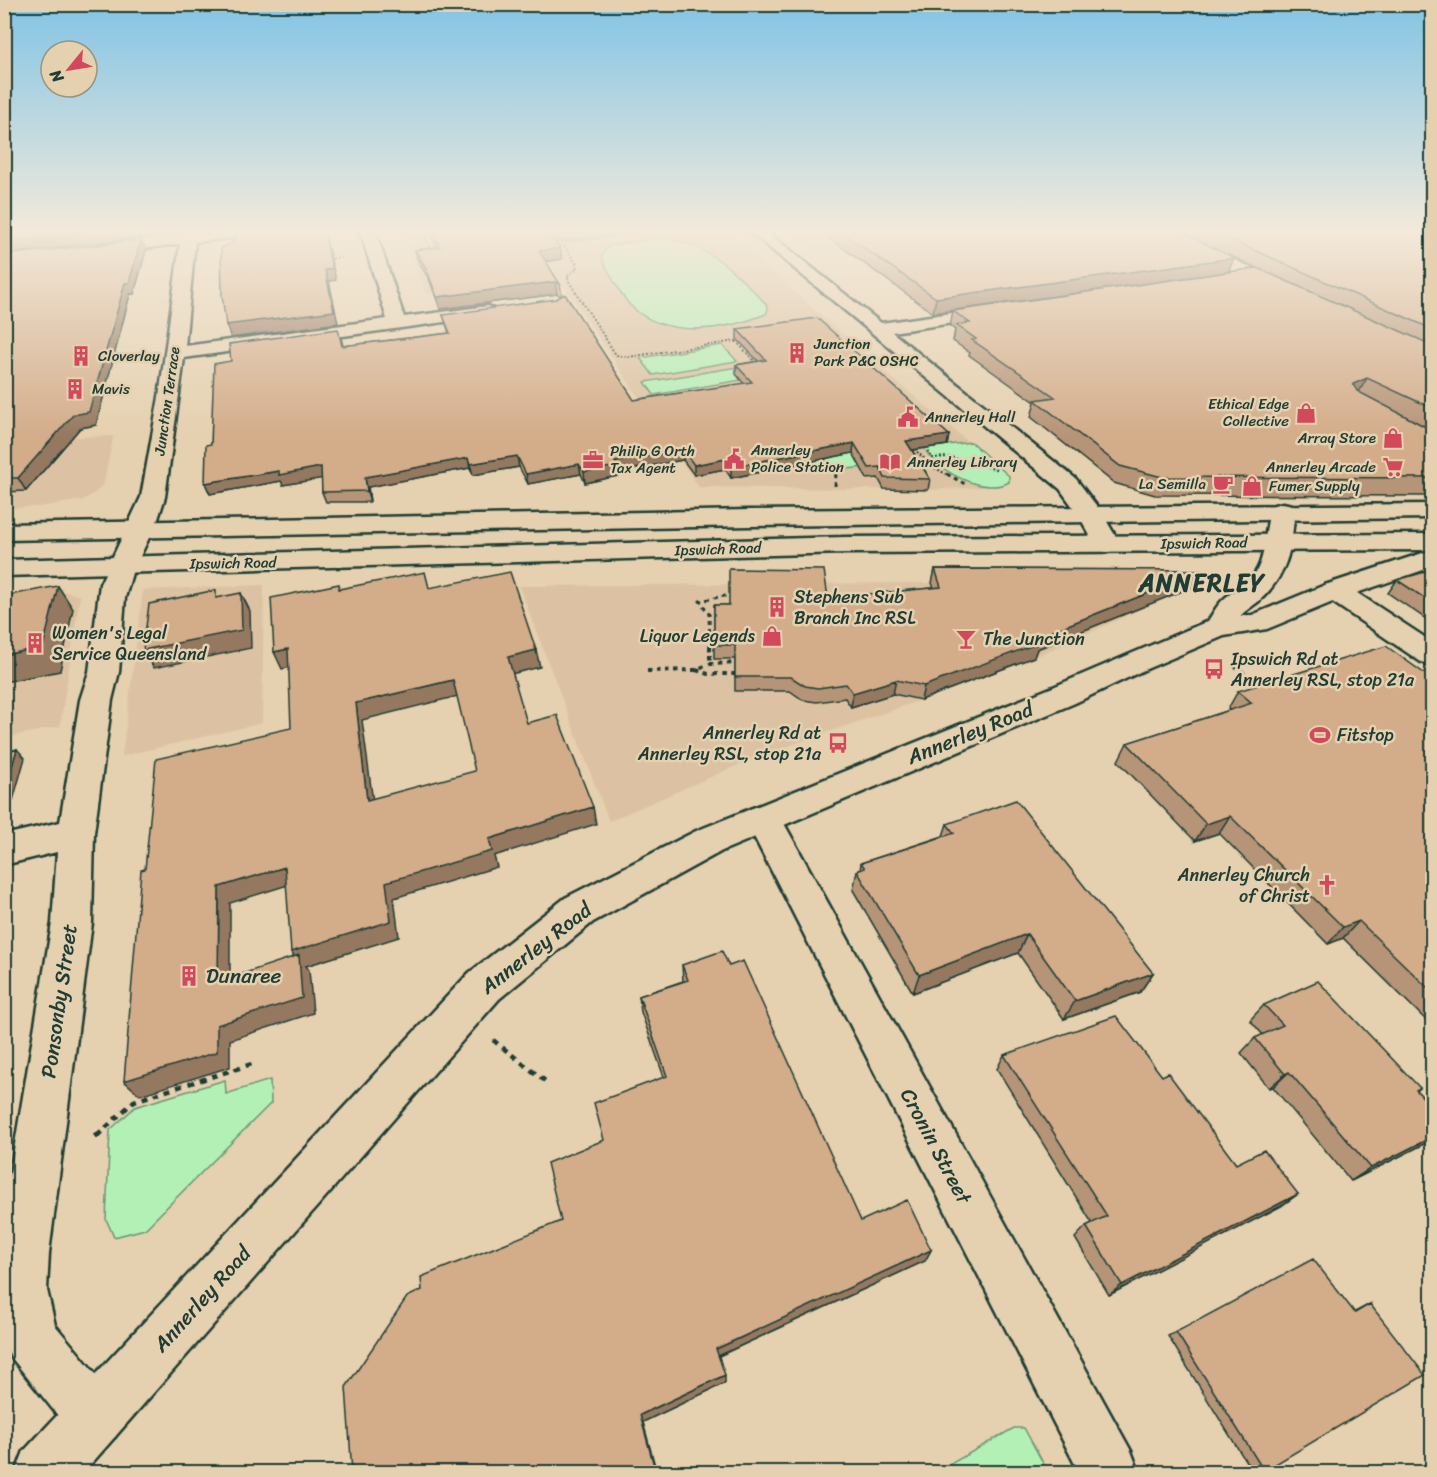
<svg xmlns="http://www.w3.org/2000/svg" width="1437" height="1477" viewBox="0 0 1437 1477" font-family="Sriracha,sans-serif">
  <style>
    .built { fill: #dcc2a2 }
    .green { fill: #b3f0b6; stroke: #699675; stroke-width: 1.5 }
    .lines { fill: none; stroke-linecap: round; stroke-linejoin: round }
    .minor-casing { stroke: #1f3d34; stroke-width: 5 }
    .major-casing { stroke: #1f3d34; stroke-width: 5 }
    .highway-casing { stroke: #1f3d34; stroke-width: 5 }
    .path-far4 { stroke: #1f3d34; stroke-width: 2; stroke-dasharray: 2 2; stroke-linecap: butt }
    .path-far3 { stroke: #1f3d34; stroke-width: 3; stroke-dasharray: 4 4; stroke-linecap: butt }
    .path-far2 { stroke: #1f3d34; stroke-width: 4; stroke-dasharray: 4.5 4.5; stroke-linecap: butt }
    .path-far1 { stroke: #1f3d34; stroke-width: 4.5; stroke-dasharray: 6 6; stroke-linecap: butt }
    .path { stroke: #1f3d34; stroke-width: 6; stroke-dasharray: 8 8; stroke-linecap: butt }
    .minor { fill: #e5d0af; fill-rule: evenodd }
    .major { fill: #e5d0af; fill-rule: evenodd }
    .highway { fill: #e5d0af; fill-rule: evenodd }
    .wall { fill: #b59477; stroke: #1f3d34; stroke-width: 1.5 }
    .shaded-wall { fill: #947861; stroke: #1f3d34; stroke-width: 1.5 }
    .building { fill: #d3ac8a; stroke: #1f3d34; stroke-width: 1.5; fill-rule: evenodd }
    .labels { text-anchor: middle; stroke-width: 5; stroke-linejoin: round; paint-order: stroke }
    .far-poi-label { font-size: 15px; fill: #1f3d34; stroke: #e5d0af; text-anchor: start }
    .far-street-label { font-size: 15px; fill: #1f3d34; stroke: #e5d0af }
    .poi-label { font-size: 18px; fill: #1f3d34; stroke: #e5d0af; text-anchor: start }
    .near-street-label { font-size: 21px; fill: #1f3d34; stroke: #e5d0af }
    .near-poi-label { font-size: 21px; fill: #1f3d34; stroke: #e5d0af; text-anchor: start }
    .district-label { font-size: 24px; font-weight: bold; letter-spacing: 1.5px; fill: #1f3d34; stroke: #e5d0af }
  </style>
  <rect width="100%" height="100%" fill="#e5d0af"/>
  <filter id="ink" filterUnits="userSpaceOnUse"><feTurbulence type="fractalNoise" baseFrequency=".0167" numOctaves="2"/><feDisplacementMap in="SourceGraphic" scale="12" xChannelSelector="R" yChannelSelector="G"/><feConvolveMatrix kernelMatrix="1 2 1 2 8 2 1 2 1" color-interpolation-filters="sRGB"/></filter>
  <g filter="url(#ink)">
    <path class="built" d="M402,230H725L878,366L1009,476V482L1002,486L928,490L699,487L558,277L426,294Z
      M787,230H968L815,251Z
      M113,436L104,483L96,492L83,500L38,507L5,508L4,439Z
      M1050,582L1144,583L1160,601L1034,657L921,700L759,756L609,821L519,586Z
      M264,585L262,723L122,756L143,590Z
      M67,592L80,596L60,726L5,738L4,594Z"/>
    <path class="green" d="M657,238C704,240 735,271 766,304L768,309L766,314C725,331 666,339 632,307C620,296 612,277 604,263L602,256L608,246Z
      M722,345L737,361L653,375L640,358Z
      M756,364L736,374L741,380L654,395L645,382Z
      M971,442L1009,476V482C984,496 937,471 924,448Z
      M856,444L871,466C850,469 836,471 816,467L814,461Z
      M225,1080L226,1094L270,1080L271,1103L145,1229L114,1237L106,1219L110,1130L135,1107Z
      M1014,1428H1024L1048,1472H947L945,1467Z"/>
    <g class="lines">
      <g class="minor-casing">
        <path id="minor" d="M181,230H196V233L271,230L264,234L195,242L185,346L387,319L360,230H375L404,317L488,306L497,311L488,316L184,358L165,497L158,519L132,573L125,598L119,672L112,700L94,833L92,923L49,1253L47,1290L55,1325L115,1397L124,1417L115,1437L95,1446L75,1437L11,1357L4,1342V1210L52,923L57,852L4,865V835L60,822L80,700L89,672L100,584L141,497L159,397L180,244L99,254L91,249L99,244L181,235Z
          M748,230H765L881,323L994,307L1000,308L1003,312L1000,316L994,317L892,332L1076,479L1102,513L1120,544L1116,550L1107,552L1098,550L1078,514L1060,489Z
          M1149,230H1169L1289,285L1292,289L1289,293H1277Z
          M1335,583L1345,585L1432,642V665L1421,662L1325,597L1321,591L1325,585Z
          M763,805L776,809L1131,1451L1139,1472H1079L745,819L750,809Z"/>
      </g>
      <g class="major-casing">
        <path id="major" d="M1283,503L1292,505L1295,510C1291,548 1289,574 1259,601C1253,606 1246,610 1240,616L1252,615L1325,585L1432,550V567L1345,597L1267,629L1224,636L1144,670L1075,703L722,851L593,922L499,999L84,1472H16L24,1451L469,973L565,898L696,831L1053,687L1208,621C1212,615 1216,607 1221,602C1232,590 1251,583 1258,568C1268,549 1263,522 1274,505Z"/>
      </g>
      <g class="highway-casing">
        <path id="highway" d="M1432,504V518L750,526L4,540V524L750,510Z
          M1432,534V550L845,553L4,576V560L845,537Z"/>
      </g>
      <path class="path-far4" d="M422,230L432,251
        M552,230L576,263L577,269L568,275V280L616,355L628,357L743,340
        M561,243L667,230
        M328,259L344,257
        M736,341L758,365
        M914,449L933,467L950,476
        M928,451L932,458L950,457L998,470
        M828,456L825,459L836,468V476"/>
      <path class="path-far3" d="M947,474L965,484
        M835,486L836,474
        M710,648L709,614L700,601L729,595"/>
      <path class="path-far2" d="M710,646V664
        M1234,665L1261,688
        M696,670L708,674H735
        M647,671L695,670L710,664L737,663"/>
      <path class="path-far1" d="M493,1040L549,1084
        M97,1136L134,1101L252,1064"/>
      <path class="path" d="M95,1137L98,1134"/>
      <use href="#minor" class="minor"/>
      <use href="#major" class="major"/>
      <use href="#highway" class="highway"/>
    </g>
    <path class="wall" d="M428,230H653V231L555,242L560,248L562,259L545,262L560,284L562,296L557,294L440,309L430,281L418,261L415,250L437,247Z
      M818,230H1432V496L1155,495L1114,483L1031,417L1035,402L969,355L970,353L953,341L955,330L950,326L953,311L1257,268L1227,254L1234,258L1228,272L933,313Z
      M141,240L146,250L134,294H130L96,425L80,428L26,491L4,492V255Z
      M443,315L634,400L744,384L736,374V365L758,361L737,339V329L949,435L947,445L912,450L930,479L928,490L884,489L878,478L867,479L853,453L731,478L725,469L694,475L683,460L618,472V476L585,483L581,474L528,484L519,467L473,475L470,468L368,487L370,502H326L322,492V478L283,485L281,481L210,494L205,483L211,444L231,361L341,338L343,346L449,333Z
      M935,569L1206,570L1200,584L1037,649L1034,657L921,700L893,694L851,707L845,698L817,702L803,700L790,691H735V659H714V605H729L828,598L934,588L932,583Z
      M1432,570V623L1388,593L1397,580Z
      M1432,679V1019L1427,1021L1343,938L1328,944L1219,833L1195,841L1118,761L1127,743L1230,710L1228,709L1238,691Z
      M947,824L1153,973L1140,992L1064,1019L1018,953L913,993L853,890L857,871L860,870L861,863L943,836Z
      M682,965L729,966L861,1221L931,1250L925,1261L719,1356L725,1383L643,1422L422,1290L561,1221L604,1140L664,1077L641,1012L639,996L683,981Z
      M1264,1005L1420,1088L1417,1091L1432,1107V1140L1351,1181L1273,1087L1269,1088L1241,1053L1255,1038L1263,1035L1250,1020Z
      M1004,1055L1162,1076L1236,1164L1298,1194L1281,1206L1109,1295L1075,1238L1086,1226L1092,1223L997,1069Z
      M1370,1304L1264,1471L1253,1473L1168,1336L1176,1332L1355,1312Z"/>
    <path class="shaded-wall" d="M107,230H150L149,236L4,254V242Z
      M324,230L336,280L329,281L338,323L231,338L226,325L325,270Z
      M560,230H653V231L547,243L545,232Z
      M141,240L146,250L134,294H130L96,425L80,428L26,491L18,478L125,283Z
      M560,248L562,259L540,262L539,251Z
      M1234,258L1228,272L933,313L936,298Z
      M555,282L557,294L440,309L437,297Z
      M1367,378L1358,394L1353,384Z
      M949,435L947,445L905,451L906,441Z
      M854,443L853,453L731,478V467Z
      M683,450V460L618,472V476L585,483L584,472L615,462Z
      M517,456L519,467L473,475L470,464Z
      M468,458L470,468L368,487L370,502L367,491L365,477Z
      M725,459V469L694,475V465Z
      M579,464L581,474L528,484L526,474Z
      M321,467L325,478L283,485L281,481L210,494L205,483L279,471Z
      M1206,570L1200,584L1037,649L1034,657L921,700L924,686L1035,638Z
      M58,586L73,609L60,671L4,682V655Z
      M241,593L250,611L251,648L154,668L143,650Z
      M288,649L296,666L282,669L274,652Z
      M536,650L540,667L511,674L508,657Z
      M453,680L458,696L362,720L375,817L367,800L356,703Z
      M896,680L893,694L851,707L853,693Z
      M17,749L25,758L12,804L4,806V794Z
      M593,807L596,824L494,856L497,867L394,898L399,937L306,966L309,970L313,1013L230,1040V1067L140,1095L124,1081L217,1025L300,966L291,952L386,882L489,839Z
      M1230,816L1219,833L1195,841L1206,824Z
      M285,867L294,883L230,903V997L218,982L219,887Z
      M1359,921L1343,938L1328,944L1343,927Z
      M1027,934L1018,953L913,993L919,975Z
      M1153,973L1140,992L1064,1019L1075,1001Z
      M1289,1072L1273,1087L1269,1088L1285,1074Z
      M1432,1137V1140L1351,1181L1371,1168Z
      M1298,1194L1281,1206L1109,1295L1122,1285Z
      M931,1250L925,1261L716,1357V1349Z
      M725,1375V1383L643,1422L657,1473H656L640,1415Z"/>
    <path class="building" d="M4,230H107L4,242Z
      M236,230H324L332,269L325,270L334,311L226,325L222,295L221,248L236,241Z
      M432,230H560L545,232L560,248L539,251L560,284L555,282L437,297L427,270L415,250L440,247Z
      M838,230H1178L1234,258L936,298Z
      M1209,230H1432V329Z
      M141,240L129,283H125L89,412L73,415L18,478H4V255Z
      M1257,268L1432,345V408L1367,378L1353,384L1357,391L1424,426L1432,428V478L1162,477L1120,466L1035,400L1055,397L972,340L976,339L956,325L970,323L953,311Z
      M565,294L634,400L752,382L736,365L766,360L737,329L817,318L949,435L906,441L930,479L885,478L880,467L869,468L854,443L731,467L725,459L694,465L683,450L615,462L617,466L584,472L579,464L526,474L517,456L470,464L468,458L365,477L367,491L322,492L321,467L279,475V471L205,483L206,445L211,444L214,364L231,361L229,344L338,329L342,346L450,333L443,315L556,299Z
      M729,569L824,570L828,598L941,587L935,569L1206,570L1035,638L1039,643L924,686L896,680L853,693L846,684L818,688L805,686L791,677H735V645H714V605H729Z
      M1432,570V603L1397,580Z
      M425,572L429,588L510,572L536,650L508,657L527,723L557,715L593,807L489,839L492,851L386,882L391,921L291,952L285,867L219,887L218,982L299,955L302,998L217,1025V1052L124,1081L141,870L145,869L156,759L291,728L288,649L274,652L271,598L339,584V589ZM453,680L475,771L367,800L356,703Z
      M58,586L43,647L4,655V596Z
      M216,590V598L241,593L242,630L143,650L149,604Z
      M1386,646L1432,679V992L1359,921L1343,927L1230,816L1206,824L1127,743L1252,703L1238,691Z
      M17,749L4,794V752Z
      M1016,800L1153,973L1075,1001L1027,934L919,975L857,871L865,868L861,863L954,833L947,824Z
      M722,951L729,966L743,961L861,1221L907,1200L931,1250L716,1349L725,1375L640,1415L656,1473H352L346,1387L407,1297L422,1290L421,1277L561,1221L547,1163L604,1140L594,1103L667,1076L639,996L688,980L682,965Z
      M1318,981L1420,1088L1416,1090L1432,1107V1137L1371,1168L1289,1072L1285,1074L1255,1038L1283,1025L1264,1005Z
      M1116,1016L1162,1076L1168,1073L1236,1164L1264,1150L1298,1194L1122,1285L1086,1226L1107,1216L1004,1055Z
      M1313,1259L1355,1313L1370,1304L1425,1375L1264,1471L1176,1332Z"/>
  </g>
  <linearGradient id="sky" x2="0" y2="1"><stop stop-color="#82c4e5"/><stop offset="0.53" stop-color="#f3eadb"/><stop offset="1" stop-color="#f3eadb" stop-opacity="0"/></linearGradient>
  <rect width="1437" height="437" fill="url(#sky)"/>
  <defs>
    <g id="building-bare" transform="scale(1.62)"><path d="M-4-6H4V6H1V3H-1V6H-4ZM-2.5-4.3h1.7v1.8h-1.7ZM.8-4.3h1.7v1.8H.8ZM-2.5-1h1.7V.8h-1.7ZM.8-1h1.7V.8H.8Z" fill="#d1495b" stroke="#e5d0af" stroke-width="2.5" paint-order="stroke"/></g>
    <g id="shop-bare" transform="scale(1.62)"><path d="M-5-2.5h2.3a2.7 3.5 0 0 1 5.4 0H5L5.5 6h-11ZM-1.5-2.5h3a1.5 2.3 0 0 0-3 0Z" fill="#d1495b" stroke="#e5d0af" stroke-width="2.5" paint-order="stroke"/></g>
    <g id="civic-bare" transform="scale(1.62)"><path d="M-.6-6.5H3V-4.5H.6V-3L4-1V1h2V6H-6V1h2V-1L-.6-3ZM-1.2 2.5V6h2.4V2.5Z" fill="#d1495b" stroke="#e5d0af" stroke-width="2.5" paint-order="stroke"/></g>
    <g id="office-bare" transform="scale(1.62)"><path d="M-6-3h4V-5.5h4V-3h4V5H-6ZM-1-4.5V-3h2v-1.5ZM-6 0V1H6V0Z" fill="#d1495b" stroke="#e5d0af" stroke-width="2.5" paint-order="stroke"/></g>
    <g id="library-bare" transform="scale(1.62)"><path d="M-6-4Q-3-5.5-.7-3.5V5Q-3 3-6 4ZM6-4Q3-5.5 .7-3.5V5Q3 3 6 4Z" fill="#d1495b" stroke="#e5d0af" stroke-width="2.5" paint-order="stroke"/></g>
    <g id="supermarket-bare" transform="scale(1.62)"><path d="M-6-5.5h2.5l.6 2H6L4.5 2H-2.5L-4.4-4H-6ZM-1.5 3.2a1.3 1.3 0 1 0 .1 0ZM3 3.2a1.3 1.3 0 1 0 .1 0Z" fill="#d1495b" stroke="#e5d0af" stroke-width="2.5" paint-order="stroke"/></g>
    <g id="cafe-bare" transform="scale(1.62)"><path d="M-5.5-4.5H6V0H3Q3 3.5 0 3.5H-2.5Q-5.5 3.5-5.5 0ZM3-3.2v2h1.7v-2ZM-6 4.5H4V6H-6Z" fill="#d1495b" stroke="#e5d0af" stroke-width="2.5" paint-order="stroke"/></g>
    <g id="bar-bare" transform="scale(1.62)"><path d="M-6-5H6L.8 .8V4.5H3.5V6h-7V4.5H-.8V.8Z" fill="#d1495b" stroke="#e5d0af" stroke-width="2.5" paint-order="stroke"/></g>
    <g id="bus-bare" transform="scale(1.62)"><path d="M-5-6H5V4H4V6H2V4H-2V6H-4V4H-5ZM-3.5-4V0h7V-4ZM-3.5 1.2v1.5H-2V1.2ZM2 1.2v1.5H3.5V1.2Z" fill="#d1495b" stroke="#e5d0af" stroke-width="2.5" paint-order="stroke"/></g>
    <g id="stadium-bare" transform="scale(1.62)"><path d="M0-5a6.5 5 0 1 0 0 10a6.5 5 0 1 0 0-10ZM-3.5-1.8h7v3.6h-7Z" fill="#d1495b" stroke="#e5d0af" stroke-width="2.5" paint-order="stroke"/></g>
    <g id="church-bare" transform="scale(1.62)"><path d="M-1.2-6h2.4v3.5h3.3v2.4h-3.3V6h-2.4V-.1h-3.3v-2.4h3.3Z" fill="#d1495b" stroke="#e5d0af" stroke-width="2.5" paint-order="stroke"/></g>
  </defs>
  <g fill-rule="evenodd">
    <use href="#building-bare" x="797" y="353"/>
    <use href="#building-bare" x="81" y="356"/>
    <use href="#building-bare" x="75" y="389"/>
    <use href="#shop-bare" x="1306" y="413"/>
    <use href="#civic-bare" x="908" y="417"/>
    <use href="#shop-bare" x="1393" y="438"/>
    <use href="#civic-bare" x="734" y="459"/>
    <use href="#office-bare" x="593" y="460"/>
    <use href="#library-bare" x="890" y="462"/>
    <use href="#supermarket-bare" x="1393" y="467"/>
    <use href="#cafe-bare" x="1223" y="484"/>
    <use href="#shop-bare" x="1252" y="486"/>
    <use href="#building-bare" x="777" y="607"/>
    <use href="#shop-bare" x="772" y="636"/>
    <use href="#bar-bare" x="966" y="639"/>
    <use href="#building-bare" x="35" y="643"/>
    <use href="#bus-bare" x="1214" y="669"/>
    <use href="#stadium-bare" x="1320" y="735"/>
    <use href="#bus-bare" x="838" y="743"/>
    <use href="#church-bare" x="1327" y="885"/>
    <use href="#building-bare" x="189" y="976"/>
  </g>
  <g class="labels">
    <g class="far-poi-label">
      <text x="814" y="349">Junction<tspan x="814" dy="17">Park P&amp;C OSHC</tspan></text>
      <text x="98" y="361">Cloverlay</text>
      <text x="92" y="394">Mavis</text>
      <text x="1289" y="409" text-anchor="end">Ethical Edge<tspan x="1289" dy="17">Collective</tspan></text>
      <text x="925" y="422">Annerley Hall</text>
      <text x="1376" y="443" text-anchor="end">Array Store</text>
      <text x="751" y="455">Annerley<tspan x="751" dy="17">Police Station</tspan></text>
      <text x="610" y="456">Philip G Orth<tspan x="610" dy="17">Tax Agent</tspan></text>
      <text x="907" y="467">Annerley Library</text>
      <text x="1376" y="472" text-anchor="end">Annerley Arcade</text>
      <text x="1206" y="489" text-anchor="end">La Semilla</text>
      <text x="1269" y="491">Fumer Supply</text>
    </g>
    <g class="far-street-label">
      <text transform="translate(167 401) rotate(-82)" y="5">Junction Terrace</text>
      <text transform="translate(1204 543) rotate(-1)" y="5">Ipswich Road</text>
      <text transform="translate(718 549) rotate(-2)" y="5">Ipswich Road</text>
      <text transform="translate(233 563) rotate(-1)" y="5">Ipswich Road</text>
    </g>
    <g class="poi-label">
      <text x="794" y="603">Stephens Sub<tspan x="794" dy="21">Branch Inc RSL</tspan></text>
      <text x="52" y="639">Women's Legal<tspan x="52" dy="21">Service Queensland</tspan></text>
      <text x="755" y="642" text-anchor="end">Liquor Legends</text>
      <text x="983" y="645">The Junction</text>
      <text x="1231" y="665">Ipswich Rd at<tspan x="1231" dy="21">Annerley RSL, stop 21a</tspan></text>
      <text x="821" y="739" text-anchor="end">Annerley Rd at<tspan x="821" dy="21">Annerley RSL, stop 21a</tspan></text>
      <text x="1337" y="741">Fitstop</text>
      <text x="1310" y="881" text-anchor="end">Annerley Church<tspan x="1310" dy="21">of Christ</tspan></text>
    </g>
    <g class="near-street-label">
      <text transform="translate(970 733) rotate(-22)" y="7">Annerley Road</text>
      <text transform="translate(536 948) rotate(-38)" y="7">Annerley Road</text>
      <text transform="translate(59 1001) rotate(-82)" y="7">Ponsonby Street</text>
      <text transform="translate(936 1146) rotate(62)" y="7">Cronin Street</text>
      <text transform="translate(202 1299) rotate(-48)" y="7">Annerley Road</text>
    </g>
    <g class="near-poi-label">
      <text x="206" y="983">Dunaree</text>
    </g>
    <g class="district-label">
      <text x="1202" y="591">ANNERLEY</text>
    </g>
  </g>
  <rect width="1437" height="1477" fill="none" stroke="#e5d0af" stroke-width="24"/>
  <rect x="12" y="12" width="1413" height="1453" fill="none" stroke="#1f3d34" stroke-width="2" filter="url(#ink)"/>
  <g transform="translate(69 69) rotate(240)"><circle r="28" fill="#e5d0af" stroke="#96957e" stroke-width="1.5"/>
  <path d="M0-4.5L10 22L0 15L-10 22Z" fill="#d1495b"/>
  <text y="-9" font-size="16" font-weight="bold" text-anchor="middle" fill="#1f3d34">N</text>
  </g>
</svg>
